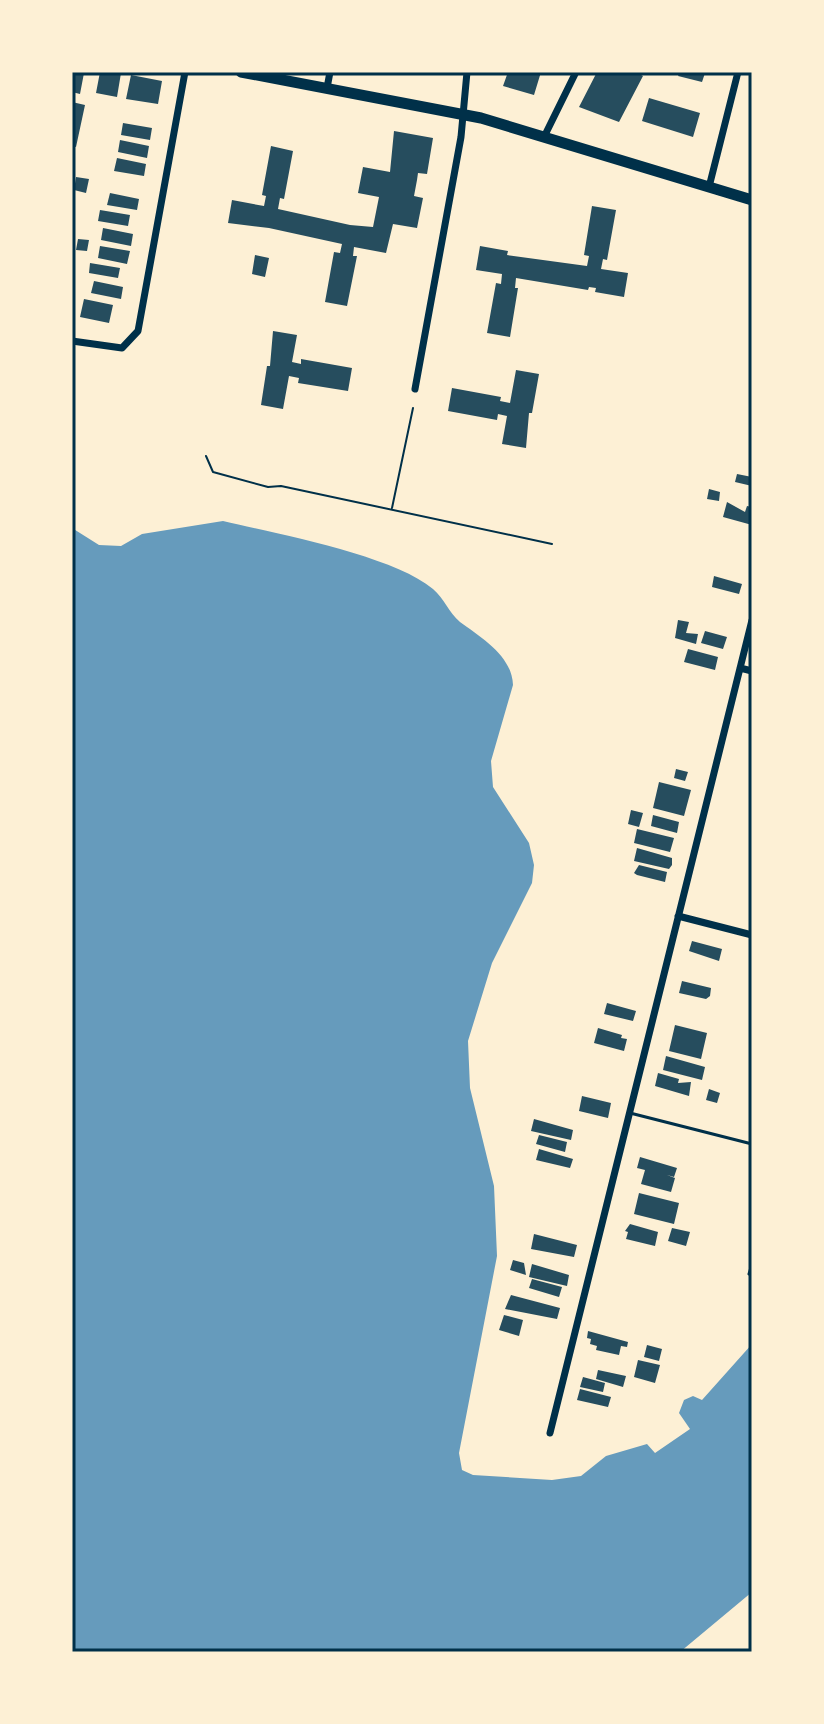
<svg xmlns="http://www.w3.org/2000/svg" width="824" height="1724" viewBox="0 0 824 1724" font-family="Rubik,sans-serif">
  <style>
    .water { fill: #669bbc }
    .building { fill: #264d5e }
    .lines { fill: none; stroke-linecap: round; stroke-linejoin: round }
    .path { stroke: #003049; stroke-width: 2 }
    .service { stroke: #003049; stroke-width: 3 }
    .minor { stroke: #003049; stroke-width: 7 }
    .primary { stroke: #003049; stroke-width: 11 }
    .neatline { fill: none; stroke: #003049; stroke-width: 3 }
  </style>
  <rect width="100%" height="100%" fill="#fdf0d5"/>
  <path class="water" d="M223,521C277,534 392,555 433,589C444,598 449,613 460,622C482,638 512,656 513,685L491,761L493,787L529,843L534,865L532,883L492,963L468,1041L470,1088L494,1186L497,1256L459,1453L462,1470L473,1475L552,1480L581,1476L606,1456L647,1444L655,1453L690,1429L679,1413L684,1400L693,1396L702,1400L752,1344V1592L680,1652H72V528L99,545L121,546L142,534Z"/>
  <path class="building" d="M72,72L84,73L80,94L72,92Z
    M100,72L121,73L117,97L96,93Z
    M508,72H541L534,95L503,86Z
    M597,72H636L643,76L619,122L579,107Z
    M680,72H705V73L702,82L678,76Z
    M131,75L162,81L158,104L126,99Z
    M649,98L700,113L693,137L642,121Z
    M72,102L85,105L76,147L72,146Z
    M123,123L152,128L150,140L121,135Z
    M394,131L433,138L427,174L418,173L417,180L414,196L423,198L417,228L393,224L386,253L354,247L353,256H357L347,306L325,302L334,252L340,253L342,244L269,228L228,223L232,200L264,206L266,196L262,195L271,146L293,151L284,199L280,198L278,209L350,225L373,227L379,197L358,193L363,167L390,172Z
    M120,140L149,146L147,158L118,152Z
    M117,158L146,164L144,176L114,171Z
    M76,177L89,179L86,193L74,190Z
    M110,193L139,199L137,210L107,205Z
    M592,206L616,210L607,260L603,259L601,269L628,273L624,297L595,292L596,288L589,287L588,290L516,278L515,288H518L510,337L487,333L496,283L501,284L502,274L476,270L480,246L508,251L507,255L587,266L589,256L584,255Z
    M100,210L130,215L128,226L98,221Z
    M103,228L133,234L131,246L101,240Z
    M78,239L89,240L87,251L76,250Z
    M100,246L130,251L127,264L98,258Z
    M255,255L269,258L265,277L252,274Z
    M90,263L120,268L118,278L89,273Z
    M94,281L123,287L121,299L91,293Z
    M84,299L113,305L109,323L80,317Z
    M273,331L297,335L292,362L301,364V359L352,368L348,391L298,383L299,378L289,376L283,409L261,405L267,366H270Z
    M516,370L539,374L532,413H529L526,448L502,444L507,416L498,414L497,420L448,411L452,388L501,397L500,401L510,403Z
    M737,474L752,477V486L735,482Z
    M709,489L720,492L719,501L707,499Z
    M727,502L745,512L747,506L752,507V525L723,517Z
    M714,576L742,584L739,594L712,587Z
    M678,620L689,622L686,633L698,634L696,644L675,638Z
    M705,631L727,637L723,649L701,643Z
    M688,649L718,657L715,670L684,662Z
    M676,769L688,772L685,781L674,778Z
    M659,782L691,790L684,816L653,808Z
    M631,810L643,813L639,827L628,824Z
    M653,815L679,822L677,833L651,826Z
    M637,829L674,838L670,852L634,843Z
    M637,848L672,858V865L669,869L634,861Z
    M639,865L667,872L665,882L637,875L634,873Z
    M692,941L722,949L719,961L689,951Z
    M682,981L711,988L710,996L706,999L679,993Z
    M607,1003L636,1011L633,1021L604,1014Z
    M675,1025L707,1033L701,1059L669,1051Z
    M598,1028L622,1035L621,1038L627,1039L624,1051L594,1043Z
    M666,1056L705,1067L702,1080L663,1070Z
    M658,1073L679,1079L678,1083L691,1082L689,1096L655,1086Z
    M709,1089L720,1093L717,1103L706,1100Z
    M582,1096L611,1103L608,1118L579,1111Z
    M534,1119L573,1130L571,1140L531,1131Z
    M539,1135L567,1142L565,1152L536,1144Z
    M539,1149L573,1159L570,1168L536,1160Z
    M640,1157L677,1168L674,1177L667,1175L675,1178L671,1192L641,1184L645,1170L637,1168Z
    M639,1193L679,1203L674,1224L634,1214Z
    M630,1224L658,1232L655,1246L626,1239L628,1232L625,1231Z
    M672,1228L690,1232L686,1246L668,1241Z
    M534,1234L577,1245L574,1257L531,1249Z
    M513,1260L524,1263L526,1275L510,1270Z
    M532,1264L569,1275L567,1286L529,1277Z
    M532,1279L562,1287L559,1297L529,1288Z
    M511,1295L560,1308L557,1319L505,1309Z
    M504,1315L523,1320L519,1336L499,1330Z
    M588,1331L628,1342L627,1347L621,1346L619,1355L596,1350L597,1346L590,1344L591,1339L587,1338Z
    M647,1345L662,1349L659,1361L644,1357Z
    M638,1360L660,1365L655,1383L634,1377Z
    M598,1370L626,1376L623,1387L596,1379Z
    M583,1377L605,1383L603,1392L580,1387Z
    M580,1389L611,1397L608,1407L577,1400Z"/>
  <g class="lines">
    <path class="path" d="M206,456L213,472L268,487L281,486L552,544
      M392,508L413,408"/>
    <path class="service" d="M630,1113L752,1144
      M749,1274L752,1264"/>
    <path class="minor" d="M327,88L330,72
      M544,137L576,72
      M709,187L738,72
      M72,341L122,348L138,331L185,72
      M415,389L461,137L467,72
      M740,668L752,671
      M678,916L752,935
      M550,1433L752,620"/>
    <path class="primary" d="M241,72L481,118L752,200"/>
  </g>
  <rect width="824" height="1724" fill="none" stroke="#fdf0d5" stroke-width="148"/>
  <rect x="74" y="74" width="676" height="1576" class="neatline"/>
</svg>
